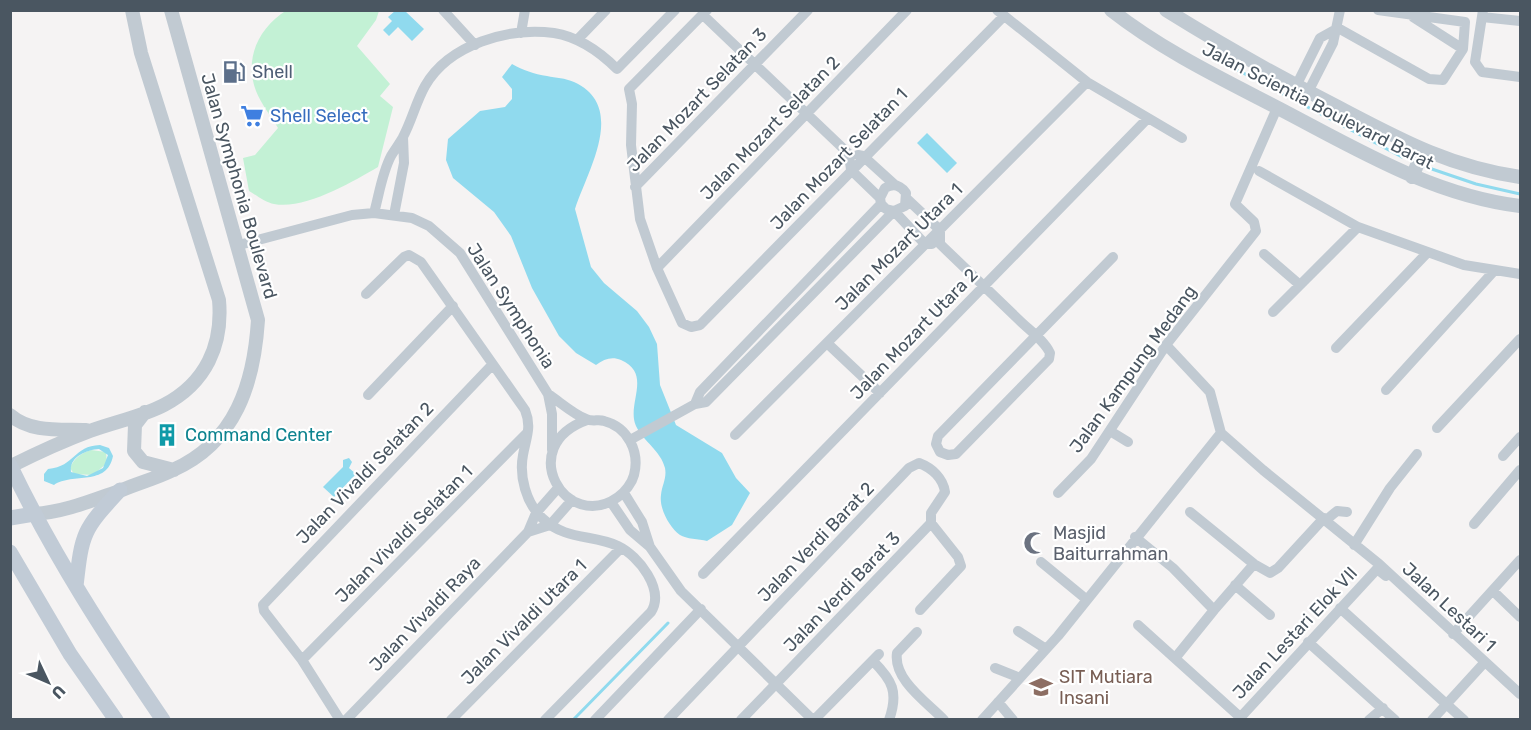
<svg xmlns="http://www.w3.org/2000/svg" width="1531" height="730" viewBox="0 0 1531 730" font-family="Rubik,sans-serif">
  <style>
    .green { fill: #c3f1d5 }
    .water { fill: #90daee; fill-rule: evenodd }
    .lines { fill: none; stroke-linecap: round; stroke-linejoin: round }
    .stream { stroke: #90daee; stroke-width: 3 }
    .minor { stroke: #c1cad2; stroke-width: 10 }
    .tertiary { stroke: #c1cad2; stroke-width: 14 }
    .secondary { stroke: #c1cbd6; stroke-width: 15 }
    .labels { text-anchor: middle; stroke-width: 4.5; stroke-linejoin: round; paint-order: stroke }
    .service-label { font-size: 18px; fill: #4e5e75; stroke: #fff; text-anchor: start }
    .street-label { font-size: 18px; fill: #4a5661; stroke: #fff }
    .shop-label { font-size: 18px; fill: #366cbe; stroke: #fff; text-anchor: start }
    .culture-label { font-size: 18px; fill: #0d838f; stroke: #fff; text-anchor: start }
    .worship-label { font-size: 18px; fill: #5b616d; stroke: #fff; text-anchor: start }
    .education-label { font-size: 18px; fill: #785e54; stroke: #fff; text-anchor: start }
  </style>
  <rect width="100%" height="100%" fill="#f5f3f3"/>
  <path class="green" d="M287,10L379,11L376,20L357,46L390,84L380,96L393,107L378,167C352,182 305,210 274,204C266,203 256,195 249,191L243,158L255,155L278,128C271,116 261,104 256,91C244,59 258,28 287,10Z
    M91,450L106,452L107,463L93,475L74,474L70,468C74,458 81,453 91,450Z"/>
  <path class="water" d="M395,11H405L424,29L412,41L398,27L389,36L383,30L392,21L388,17Z
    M512,64C523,70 534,74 547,76C556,78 565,78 574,82C628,107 587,171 575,209L591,267L604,283L637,311L649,327L657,344L660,385L676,425L722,453L736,478L750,493L732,525L707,541C699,539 686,539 680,535C669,527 659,508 661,495C662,485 667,478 665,468C661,451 643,441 636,426C626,404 653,374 621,360C612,356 604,359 596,365L576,353L559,336L532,288L511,236L494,212L453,178L446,160L448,139L480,111L505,107L512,99V89L502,77Z
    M927,133L957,163L947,173L917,143Z
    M100,445L109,448L113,456C107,487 73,472 54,485L44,481V474L48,469C76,466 73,446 100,445ZM99,449L108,455L103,468L87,476L71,472C69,457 86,450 99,449Z
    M349,458L352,462L349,468L356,474L334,497L323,487L343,467V460Z"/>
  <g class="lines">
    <path class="stream" d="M1230,66L1402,157
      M1423,166L1476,184L1520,194
      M573,720L668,623"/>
    <path class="minor" d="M443,10L475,45
      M707,10L629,89L632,104L631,145L640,219L657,268L682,323L691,327L700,325L1003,17
      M997,10L1087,82L1182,138
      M1483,10L1475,62L1482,72L1520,77
      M703,15L849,154L851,170L880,198
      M1413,17L1463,49
      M1482,17L1520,21
      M1338,28L1429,79L1443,80L1463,49L1465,22L1378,10
      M521,33L525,10
      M577,40L606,10
      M1296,86L1320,38L1338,28
      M1308,92L1333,43L1340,10
      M858,155L863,156L895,185
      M1259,171L1358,227L1464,265L1520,274
      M635,187L808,10
      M907,199L940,230V244C966,269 992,294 1018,319C1029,330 1044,340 1050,353L1049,359L956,454L948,455L940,452L936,444L938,436L1113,257
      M374,213C379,195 382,173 391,156C395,149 400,143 403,137C412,120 416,102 425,86C449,44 509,27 554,33C579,37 600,52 617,69L675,10
      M394,215L404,163L403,137
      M239,245L352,215L374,213L412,218L429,226L460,253L548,394
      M1264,254L1300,285
      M657,268L907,10
      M366,294L404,257L409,255L421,262L525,410C532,427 526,438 523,455C519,476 526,503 542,518C566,541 592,534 618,546C639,556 665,590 651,612L545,720
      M1273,312L1358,227
      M827,343L880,393
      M1166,345L1210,392L1221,433L1263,470L1379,564L1520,694
      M1336,348L1427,253
      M1386,390L1494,271
      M368,395L453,306
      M695,404L700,392L881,204
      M1437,428L1520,339
      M1110,431L1128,442
      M735,435L1087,82
      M630,440L695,404L706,402L894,211L905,206L906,193C900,185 894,183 885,188L880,198L881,204L886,209L894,211L925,244H932
      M552,450V414L548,394C560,402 573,414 586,419C592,422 599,419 604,421C628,427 640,452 634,475C632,483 625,492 618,497C566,534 514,446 587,420
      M1503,456L1520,437
      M1058,493L1091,459L1166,345L1256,231L1254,222L1235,204L1277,108
      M611,502L630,530L650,547L642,522L624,493
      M1190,512L1254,564L1270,573L1278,568L1324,518
      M1326,520L1337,511L1347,512
      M1474,524L1520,470
      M528,532L550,525L572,500
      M1135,537L1173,568L1214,610L1176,657
      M1354,545L1390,488L1417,454
      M650,547L681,591L813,720
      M1041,562L1086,599
      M703,574L1148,118
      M1235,585L1270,615
      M1493,591L1520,617
      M1340,608L1464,720
      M920,610L961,566L958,557L931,523
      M1214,610L1254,564
      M1138,625L1240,717
      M1018,631L1046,649
      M917,632L897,653C893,680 928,703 944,720
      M1453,634L1520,560
      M1308,642L1395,720
      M302,660L527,433
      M873,661C892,680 899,692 889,720
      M995,668L1020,678
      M998,702L1013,720
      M340,720L302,660L264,611L263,605L492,365
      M346,720L528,532L536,513L558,488
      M451,720L621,548
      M595,720L701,609
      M668,720L909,468L919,463C932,468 943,478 945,492L931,513V523
      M741,720L931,523
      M814,720L879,654
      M982,720L1058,636L1221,433
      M1238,720L1377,569L1386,576
      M1369,720L1383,708
      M1432,720L1484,663"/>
    <path class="tertiary" d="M1111,10C1162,50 1220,78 1276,107C1355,148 1431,195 1520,206
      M1166,10C1222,45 1279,77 1338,107C1401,140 1448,166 1520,177
      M1412,177L1423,151
      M145,412L135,425L134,451L143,462L174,470
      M10,415C31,433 60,429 86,430
      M11,466C37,453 63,441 90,431C114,422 141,417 164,405C206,383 223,345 219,300L141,53L132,10
      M34,514C65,512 93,500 122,490C139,483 157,478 173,470C236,442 254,383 258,320L171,10"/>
    <path class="secondary" d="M10,465C53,555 107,638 163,720
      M10,518L34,514
      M10,552L70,654L116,720
      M76,586C82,532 83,530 120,490"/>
  </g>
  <defs>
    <g id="fuel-bare" transform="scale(1.8)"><path d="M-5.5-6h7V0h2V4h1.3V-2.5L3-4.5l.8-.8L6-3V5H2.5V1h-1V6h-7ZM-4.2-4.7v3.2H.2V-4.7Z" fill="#5c6f8a" stroke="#fff" stroke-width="2.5" paint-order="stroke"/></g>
    <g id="supermarket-bare" transform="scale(1.8)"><path d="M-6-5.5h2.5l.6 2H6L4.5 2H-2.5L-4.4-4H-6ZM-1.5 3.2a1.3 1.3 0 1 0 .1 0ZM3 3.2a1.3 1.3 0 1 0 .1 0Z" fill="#3f7fe0" stroke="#fff" stroke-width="2.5" paint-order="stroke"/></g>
    <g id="building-bare" transform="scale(1.8)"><path d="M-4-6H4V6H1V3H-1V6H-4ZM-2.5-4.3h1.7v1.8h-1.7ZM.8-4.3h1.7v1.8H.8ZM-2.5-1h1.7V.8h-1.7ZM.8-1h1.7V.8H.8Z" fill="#0f9aa8" stroke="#fff" stroke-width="2.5" paint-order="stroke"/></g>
    <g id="mosque-bare" transform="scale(1.8)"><path d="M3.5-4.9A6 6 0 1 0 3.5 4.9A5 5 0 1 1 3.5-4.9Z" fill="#6b7280" stroke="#fff" stroke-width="2.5" paint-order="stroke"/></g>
    <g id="school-bare" transform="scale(1.8)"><path d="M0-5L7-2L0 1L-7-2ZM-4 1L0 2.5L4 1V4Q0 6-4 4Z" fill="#8d6e63" stroke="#fff" stroke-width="2.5" paint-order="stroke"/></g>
  </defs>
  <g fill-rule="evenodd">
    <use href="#fuel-bare" x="234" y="72"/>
    <use href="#supermarket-bare" x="252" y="116"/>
    <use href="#building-bare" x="167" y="435"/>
    <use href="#mosque-bare" x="1035" y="543"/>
    <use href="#school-bare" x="1041" y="687"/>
  </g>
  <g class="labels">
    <g class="service-label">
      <text x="252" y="78">Shell</text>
    </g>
    <g class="street-label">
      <text transform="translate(697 100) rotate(-46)" y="6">Jalan Mozart Selatan 3</text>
      <text transform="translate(1318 106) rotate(27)" y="6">Jalan Scientia Boulevard Barat</text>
      <text transform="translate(770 128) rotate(-46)" y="6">Jalan Mozart Selatan 2</text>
      <text transform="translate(839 159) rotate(-46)" y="6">Jalan Mozart Selatan 1</text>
      <text transform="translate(239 186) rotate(74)" y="6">Jalan Symphonia Boulevard</text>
      <text transform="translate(899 247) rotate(-45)" y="6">Jalan Mozart Utara 1</text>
      <text transform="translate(511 306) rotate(57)" y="6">Jalan Symphonia</text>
      <text transform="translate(914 334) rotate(-46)" y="6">Jalan Mozart Utara 2</text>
      <text transform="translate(1133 369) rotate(-54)" y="6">Jalan Kampung Medang</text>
      <text transform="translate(365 473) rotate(-46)" y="6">Jalan Vivaldi Selatan 2</text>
      <text transform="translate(404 534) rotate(-45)" y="6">Jalan Vivaldi Selatan 1</text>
      <text transform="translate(816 542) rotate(-46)" y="6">Jalan Verdi Barat 2</text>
      <text transform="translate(842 592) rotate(-46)" y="6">Jalan Verdi Barat 3</text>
      <text transform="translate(1449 607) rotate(43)" y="6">Jalan Lestari 1</text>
      <text transform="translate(425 614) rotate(-46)" y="6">Jalan Vivaldi Raya</text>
      <text transform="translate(524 622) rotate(-45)" y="6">Jalan Vivaldi Utara 1</text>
      <text transform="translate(1295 633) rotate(-47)" y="6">Jalan Lestari Elok VII</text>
    </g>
    <g class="shop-label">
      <text x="270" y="122">Shell Select</text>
    </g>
    <g class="culture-label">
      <text x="185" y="441">Command Center</text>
    </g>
    <g class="worship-label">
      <text x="1053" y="539">Masjid<tspan x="1053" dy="21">Baiturrahman</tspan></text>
    </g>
    <g class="education-label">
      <text x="1059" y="683">SIT Mutiara<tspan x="1059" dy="21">Insani</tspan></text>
    </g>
  </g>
  <rect width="1531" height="730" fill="none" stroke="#4a5661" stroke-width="24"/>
  <g transform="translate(48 682) rotate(134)" stroke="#ffffff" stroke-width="4.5" paint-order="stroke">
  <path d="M0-4.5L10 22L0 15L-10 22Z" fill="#4a5661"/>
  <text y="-9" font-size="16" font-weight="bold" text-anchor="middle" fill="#4a5661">U</text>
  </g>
</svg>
